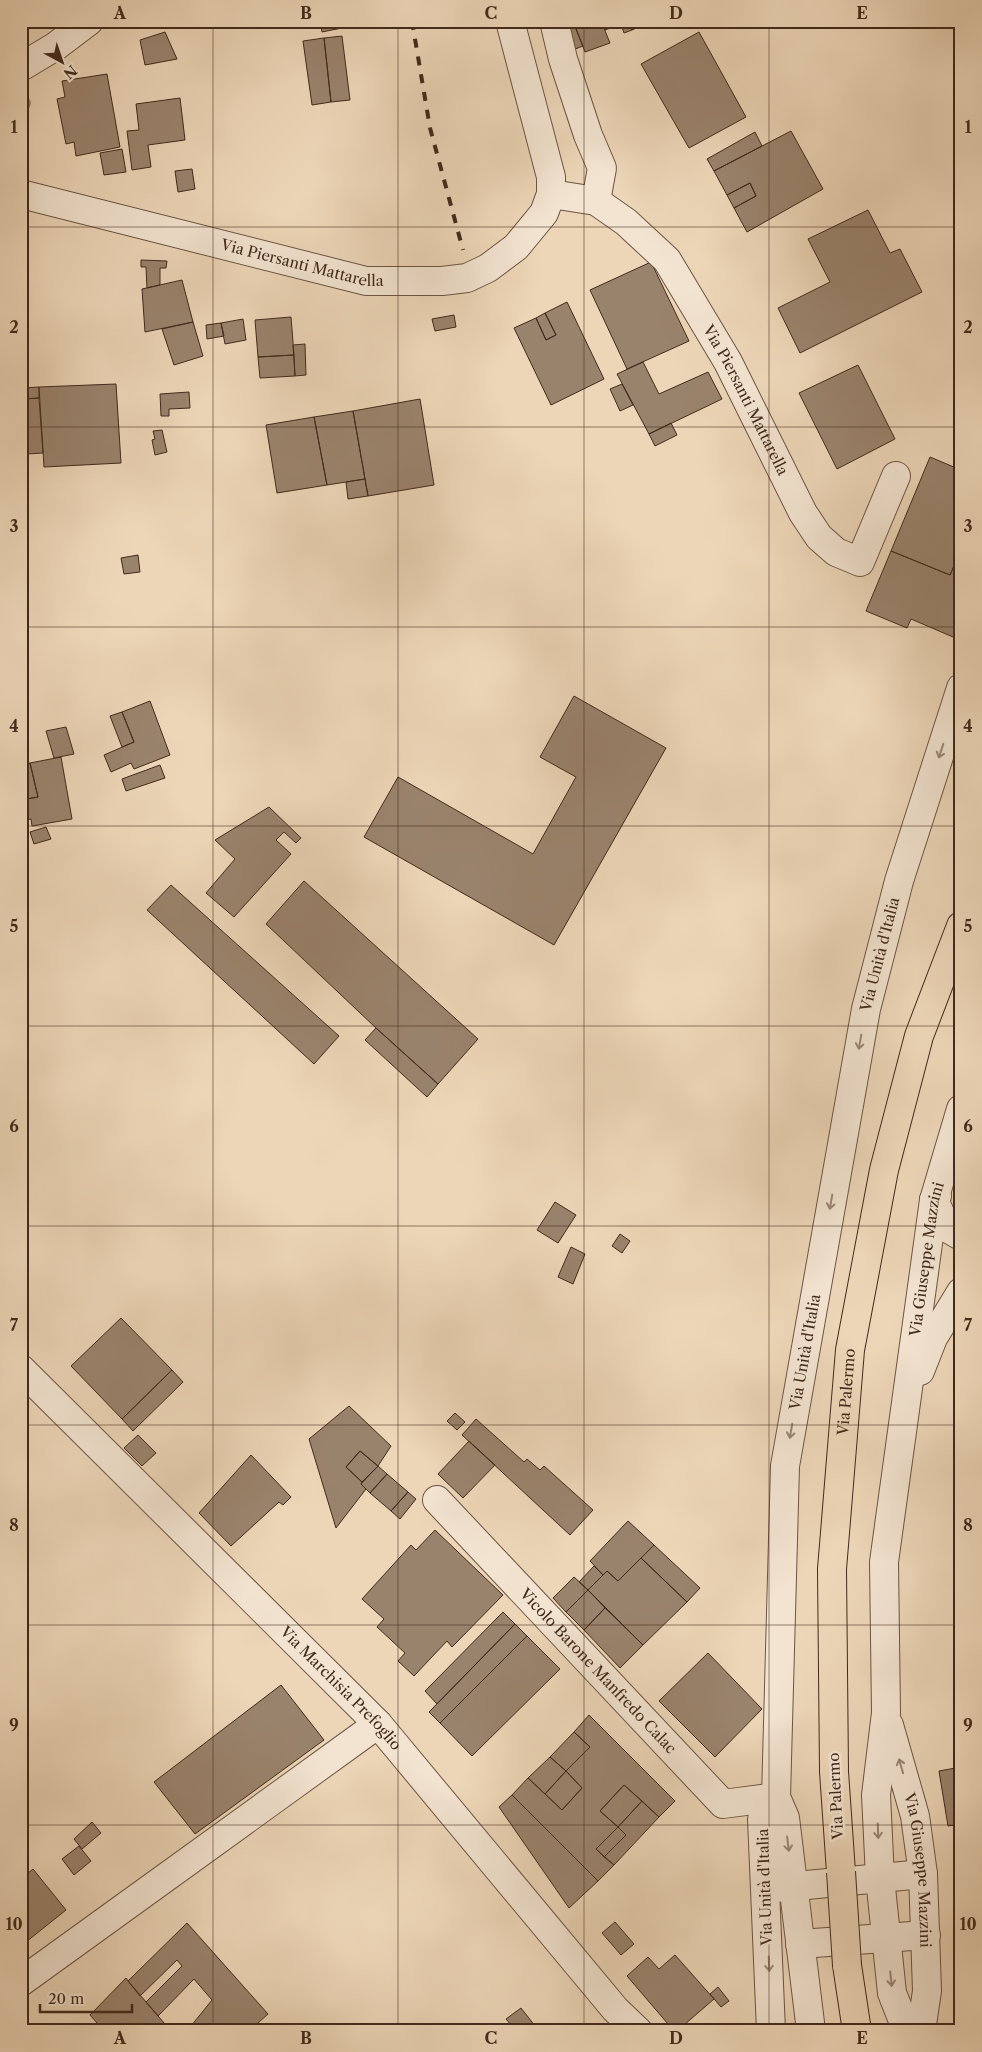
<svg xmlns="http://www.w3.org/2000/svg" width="982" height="2052" viewBox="0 0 982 2052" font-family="'Libre Caslon Text',serif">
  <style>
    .water { fill: #b39c83; stroke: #856e5a }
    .building { fill: #9a836d; stroke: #412a1c }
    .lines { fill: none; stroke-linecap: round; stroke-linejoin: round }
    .minor-casing { stroke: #6c5543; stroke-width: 30 }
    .major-casing { stroke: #412a1c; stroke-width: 30 }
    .minor { stroke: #f3e4d1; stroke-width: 28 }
    .major { stroke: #edd6b8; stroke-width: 28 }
    .rail { stroke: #412a1c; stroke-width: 4; stroke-dasharray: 9 9; stroke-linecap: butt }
    .major-bridge-casing { stroke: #412a1c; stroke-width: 30; stroke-linecap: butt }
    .major-bridge { stroke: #edd6b8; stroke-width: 28 }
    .oneway { stroke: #9a8776 }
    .grid { fill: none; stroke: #412a1c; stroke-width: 1; stroke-opacity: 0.55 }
    .labels { text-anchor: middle; stroke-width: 5; stroke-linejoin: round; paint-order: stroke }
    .street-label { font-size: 15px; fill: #412a1c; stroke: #f3e4d1 }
    .neatline { fill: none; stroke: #412a1c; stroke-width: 2 }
    .grid-label { font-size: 16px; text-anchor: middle; font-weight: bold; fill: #412a1c }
  </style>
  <rect width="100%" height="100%" fill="#edd6b8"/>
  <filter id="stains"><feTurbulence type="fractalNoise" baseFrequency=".004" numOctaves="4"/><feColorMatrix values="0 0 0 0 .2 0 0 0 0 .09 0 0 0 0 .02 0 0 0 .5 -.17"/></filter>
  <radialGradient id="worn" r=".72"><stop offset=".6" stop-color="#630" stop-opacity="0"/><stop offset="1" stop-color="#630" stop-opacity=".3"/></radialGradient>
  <path class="water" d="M22,94C33,98 33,109 21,113Z"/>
  <path class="building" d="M320,21H341L342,28L322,32Z
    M573,21H601L610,43L585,52Z
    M601,21H620L621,24L605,30Z
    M620,21H636L629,24L632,30L624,33Z
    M636,21H653L632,30L629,24Z
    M573,22L583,46L570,51L561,27Z
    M165,32L177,59L145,65L140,40Z
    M699,32L746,117L689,148L641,64Z
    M342,36L350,100L331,102L324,38Z
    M324,38L331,102L312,105L303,41Z
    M107,74L120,147L76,156L74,142L66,144L57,99L65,97L62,81Z
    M180,98L185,140L148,145L151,167L132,170L127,131L139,130L136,104Z
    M791,131L823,189L747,232L734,208L756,196L750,183L727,195L714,171Z
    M755,132L762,146L714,171L707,159Z
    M122,149L126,172L104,175L100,153Z
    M192,169L195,189L178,192L175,171Z
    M750,183L756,196L734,208L727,195Z
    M868,210L890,253L900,249L922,292L800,353L778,308L830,282L808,239Z
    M141,260L167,261L166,268H160V285L147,288L146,267H141Z
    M651,262L689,341L627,369L590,290Z
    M182,280L193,322L145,332L142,289Z
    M567,302L604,379L551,405L514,328L536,318L546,340L556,335L545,313Z
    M545,313L556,335L546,340L536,318Z
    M454,315L456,327L435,331L432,319Z
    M291,317L294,355L258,357L255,320Z
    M243,319L246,340L225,344L221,323Z
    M193,322L203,356L174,365L162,329Z
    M221,323L224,336L207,339L206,325Z
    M305,344L306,375L295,376L293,345Z
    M294,355L295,376L260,378L258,357Z
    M643,362L659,394L708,372L722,399L649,434L617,374Z
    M858,365L895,439L837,469L799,393Z
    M116,384L121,463L44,467L39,387Z
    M622,384L633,405L620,411L610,389Z
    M39,387V398L23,399L27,454H21V388Z
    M189,392L190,408L169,409V416H161L160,394Z
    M39,398L43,453L27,454L23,399Z
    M420,399L434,485L368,496L353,411Z
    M353,411L365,479L327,485L314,417Z
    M314,417L327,485L277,493L266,425Z
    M671,423L677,435L655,446L649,434Z
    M162,430L167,452L155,455L152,440L155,439L153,431Z
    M930,457L961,470V550L950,575L891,551Z
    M365,479L368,496L348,499L346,482Z
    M961,550L960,640L911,619L907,628L866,611L891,551L950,575Z
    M138,555L140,572L124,574L121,558Z
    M574,696L666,748L554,945L364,837L398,777L533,854L576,777L540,757Z
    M150,701L170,755L134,769L131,763L111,772L104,755L134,742L122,712Z
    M122,712L134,742L122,747L110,716Z
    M66,727L74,754L54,758L46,731Z
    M61,757L72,819L32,826L31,819L21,821V800L38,797L30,763Z
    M30,763L38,797L21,800V765Z
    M160,765L165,778L126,791L122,779Z
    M269,807L301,838L296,843L284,832L276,840L291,854L234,917L206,893L235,859L215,840Z
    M46,827L51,839L34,844L30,832Z
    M21,837L28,856L21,859Z
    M304,881L478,1039L438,1084L376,1028L266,924Z
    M171,885L339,1036L314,1064L147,910Z
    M376,1028L438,1084L427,1097L365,1040Z
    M555,1202L576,1215L558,1243L537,1230Z
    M620,1234L630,1241L622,1253L612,1246Z
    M571,1247L585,1254L573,1284L558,1277Z
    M121,1318L172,1370L122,1419L71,1366Z
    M172,1370L183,1382L133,1431L122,1419Z
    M349,1406L391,1446L378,1466L360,1451L346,1467L362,1482L361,1484L366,1489L336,1528L309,1439Z
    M455,1413L465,1422L457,1430L447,1421Z
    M476,1419L524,1462L527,1459L540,1470L544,1466L593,1510L570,1535L462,1435Z
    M138,1435L156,1453L142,1466L124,1448Z
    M469,1441L495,1465L463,1498L438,1474Z
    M360,1451L378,1466L362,1482L346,1467Z
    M251,1455L291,1497L283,1505L279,1502L231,1546L199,1513Z
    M378,1466L387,1474L370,1493L361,1484Z
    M387,1474L408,1492L391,1511L370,1493Z
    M408,1492L416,1499L400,1519L391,1511Z
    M628,1521L654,1545L618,1581L607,1571L603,1575L590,1561Z
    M435,1530L503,1595L452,1647L447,1641L414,1676L398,1661L405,1653L377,1627L384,1619L362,1599L411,1545L416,1550Z
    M654,1545L700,1588L687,1602L641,1558Z
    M641,1558L687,1602L643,1645L588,1590L607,1571L618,1581Z
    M594,1566L603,1575L588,1590L579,1582Z
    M574,1577L588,1590L566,1612L553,1598Z
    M588,1590L605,1608L584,1630L566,1612Z
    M605,1608L643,1645L620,1668L584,1630Z
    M503,1612L515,1624L437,1704L425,1691Z
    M515,1624L527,1636L440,1723L429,1712Z
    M527,1636L560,1669L472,1756L440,1723Z
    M708,1653L762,1709L715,1757L659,1701Z
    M281,1685L324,1740L195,1834L154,1782Z
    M589,1715L675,1801L659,1817L624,1785L600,1811L618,1827L596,1849L614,1865L598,1881L512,1795L528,1778L562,1810L582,1788L566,1771L590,1747L574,1732Z
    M574,1732L590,1747L566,1771L550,1757Z
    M550,1757L566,1771L545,1794L528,1778Z
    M961,1767V1824L948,1826L939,1771Z
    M566,1771L582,1788L562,1810L545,1794Z
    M624,1785L642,1801L618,1827L600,1811Z
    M512,1795L598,1881L569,1908L499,1807Z
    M642,1801L659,1817L614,1865L604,1857L626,1835L618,1827Z
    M92,1822L101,1833L82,1849L74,1839Z
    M618,1827L626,1835L604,1857L596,1849Z
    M79,1846L91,1861L74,1875L62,1859Z
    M33,1869L66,1910L21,1946V1879Z
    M615,1922L634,1944L621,1955L602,1933Z
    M187,1923L268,2014L249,2031H187L212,2000L194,1979L158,2016L146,2002L182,1966L177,1960L140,1996L128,1981Z
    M675,1955L714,1999L677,2031H674L627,1976L648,1957L659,1969Z
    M126,1978L128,1981L171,2031H104L90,2015Z
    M718,1987L729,2001L721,2007L710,1994Z
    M521,2008L539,2031H504L511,2025L506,2019Z"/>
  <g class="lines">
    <g class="minor-casing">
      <g id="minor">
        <path d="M554,21L563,59L588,135L602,168L596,201"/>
        <path d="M21,67L56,46L89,21"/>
        <path id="s1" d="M21,194L366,281H442L467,278L488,268L516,247L544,213L551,194V177L510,21"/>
        <path id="s2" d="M551,194L596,201L626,222L667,260L728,362L803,513L819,537L836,552L860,562L896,476"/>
        <path d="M937,1196L934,1200L947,1228L961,1236"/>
        <path id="s3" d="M21,1369L378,1724L615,2009L638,2031"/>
        <path d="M920,1371L933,1338L961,1292"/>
        <path id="s4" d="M437,1500L723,1804L776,1797"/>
        <path id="s5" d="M889,1725L915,1816L923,1874L927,1991L921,2031"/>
        <path d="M776,1797L785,1818L811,2031"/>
        <path d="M775,1888L923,1874"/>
        <path d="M800,1944L926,1935"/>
        <path d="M21,1982L378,1724"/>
        <path id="s6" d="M771,2031L762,1819L776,1797L785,1466L866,1009L899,881L961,688"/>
        <path id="s7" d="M907,2031L892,1993L880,1878L876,1795L886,1713L884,1562L934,1200L961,1109"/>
      </g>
    </g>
    <g class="major-casing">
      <g id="major">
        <path id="s8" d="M841,1872L834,1772L832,1569L850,1350L884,1170L919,1036L961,926"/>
        <path d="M847,1965L857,2031"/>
      </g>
    </g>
    <use href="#minor" class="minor"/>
    <use href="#major" class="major"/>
    <path class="rail" d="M412,21L430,128L463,250"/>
    <g class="major-bridge-casing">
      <path id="major-bridge" d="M841,1872L847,1965"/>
    </g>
    <use href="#major-bridge" class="major-bridge"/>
  </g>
  <defs><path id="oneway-shaft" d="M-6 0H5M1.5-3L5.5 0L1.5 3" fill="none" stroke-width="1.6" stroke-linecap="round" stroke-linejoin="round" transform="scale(1.25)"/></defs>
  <g class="oneway">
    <use href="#oneway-shaft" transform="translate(941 751) rotate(108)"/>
    <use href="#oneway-shaft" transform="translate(860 1042) rotate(100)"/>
    <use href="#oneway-shaft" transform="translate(831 1202) rotate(100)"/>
    <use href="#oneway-shaft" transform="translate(791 1431) rotate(100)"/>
    <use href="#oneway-shaft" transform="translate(901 1766) rotate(-106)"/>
    <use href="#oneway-shaft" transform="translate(878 1831) rotate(88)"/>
    <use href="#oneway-shaft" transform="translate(788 1844) rotate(83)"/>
    <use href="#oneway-shaft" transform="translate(769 1964) rotate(88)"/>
    <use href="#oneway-shaft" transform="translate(891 1979) rotate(84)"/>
  </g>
  <path class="grid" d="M213,21V2031M398,21V2031M584,21V2031M769,21V2031M21,227H961M21,427H961M21,627H961M21,826H961M21,1026H961M21,1226H961M21,1425H961M21,1625H961M21,1825H961"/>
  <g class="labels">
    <g class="street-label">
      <text dy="5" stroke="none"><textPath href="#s1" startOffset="290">Via Piersanti Mattarella</textPath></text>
      <text dy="5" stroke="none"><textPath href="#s2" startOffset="299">Via Piersanti Mattarella</textPath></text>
      <text dy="5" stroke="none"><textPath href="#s6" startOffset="1090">Via Unità d'Italia</textPath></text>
      <text dy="5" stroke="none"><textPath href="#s7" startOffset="779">Via Giuseppe Mazzini</textPath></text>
      <text dy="5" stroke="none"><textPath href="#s6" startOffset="685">Via Unità d'Italia</textPath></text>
      <text dy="5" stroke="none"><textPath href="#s8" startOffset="481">Via Palermo</textPath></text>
      <text dy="5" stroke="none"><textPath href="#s4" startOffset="235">Vicolo Barone Manfredo Calac</textPath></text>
      <text dy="5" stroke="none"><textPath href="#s3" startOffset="452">Via Marchisia Prefoglio</textPath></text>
      <text transform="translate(836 1796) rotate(-93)" y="5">Via Palermo</text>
      <text dy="5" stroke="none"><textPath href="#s5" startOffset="149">Via Giuseppe Mazzini</textPath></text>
      <text transform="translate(765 1887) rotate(-92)" y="5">Via Unità d'Italia</text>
    </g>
  </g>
  <rect width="982" height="2052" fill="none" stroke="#edd6b8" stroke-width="55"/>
  <g transform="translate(62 62) rotate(140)" stroke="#f3e4d1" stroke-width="4" paint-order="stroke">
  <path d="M0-4L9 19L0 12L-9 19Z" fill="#412a1c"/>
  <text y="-8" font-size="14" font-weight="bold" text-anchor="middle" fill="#412a1c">N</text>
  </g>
  <path d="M40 2004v8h92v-8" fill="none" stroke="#412a1c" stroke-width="2.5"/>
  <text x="48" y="2004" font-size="15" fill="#412a1c" stroke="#f3e4d1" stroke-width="4" paint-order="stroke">20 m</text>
  <rect x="28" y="28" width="926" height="1996" class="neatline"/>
  <g class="grid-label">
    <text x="120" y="19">A</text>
    <text x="306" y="19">B</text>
    <text x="491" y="19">C</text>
    <text x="676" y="19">D</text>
    <text x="862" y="19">E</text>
    <text x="14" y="133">1</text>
    <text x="968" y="133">1</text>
    <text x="14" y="333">2</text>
    <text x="968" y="333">2</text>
    <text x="14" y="532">3</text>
    <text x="968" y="532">3</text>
    <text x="14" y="732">4</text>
    <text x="968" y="732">4</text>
    <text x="14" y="932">5</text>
    <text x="968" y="932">5</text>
    <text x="14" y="1132">6</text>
    <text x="968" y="1132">6</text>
    <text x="14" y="1331">7</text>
    <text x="968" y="1331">7</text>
    <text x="14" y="1531">8</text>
    <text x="968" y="1531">8</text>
    <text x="14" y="1731">9</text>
    <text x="968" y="1731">9</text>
    <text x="14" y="1930">10</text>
    <text x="968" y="1930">10</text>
    <text x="120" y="2044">A</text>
    <text x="306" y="2044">B</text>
    <text x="491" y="2044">C</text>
    <text x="676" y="2044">D</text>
    <text x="862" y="2044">E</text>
  </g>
  <rect width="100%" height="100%" filter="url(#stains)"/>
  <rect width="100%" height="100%" fill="url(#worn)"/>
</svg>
